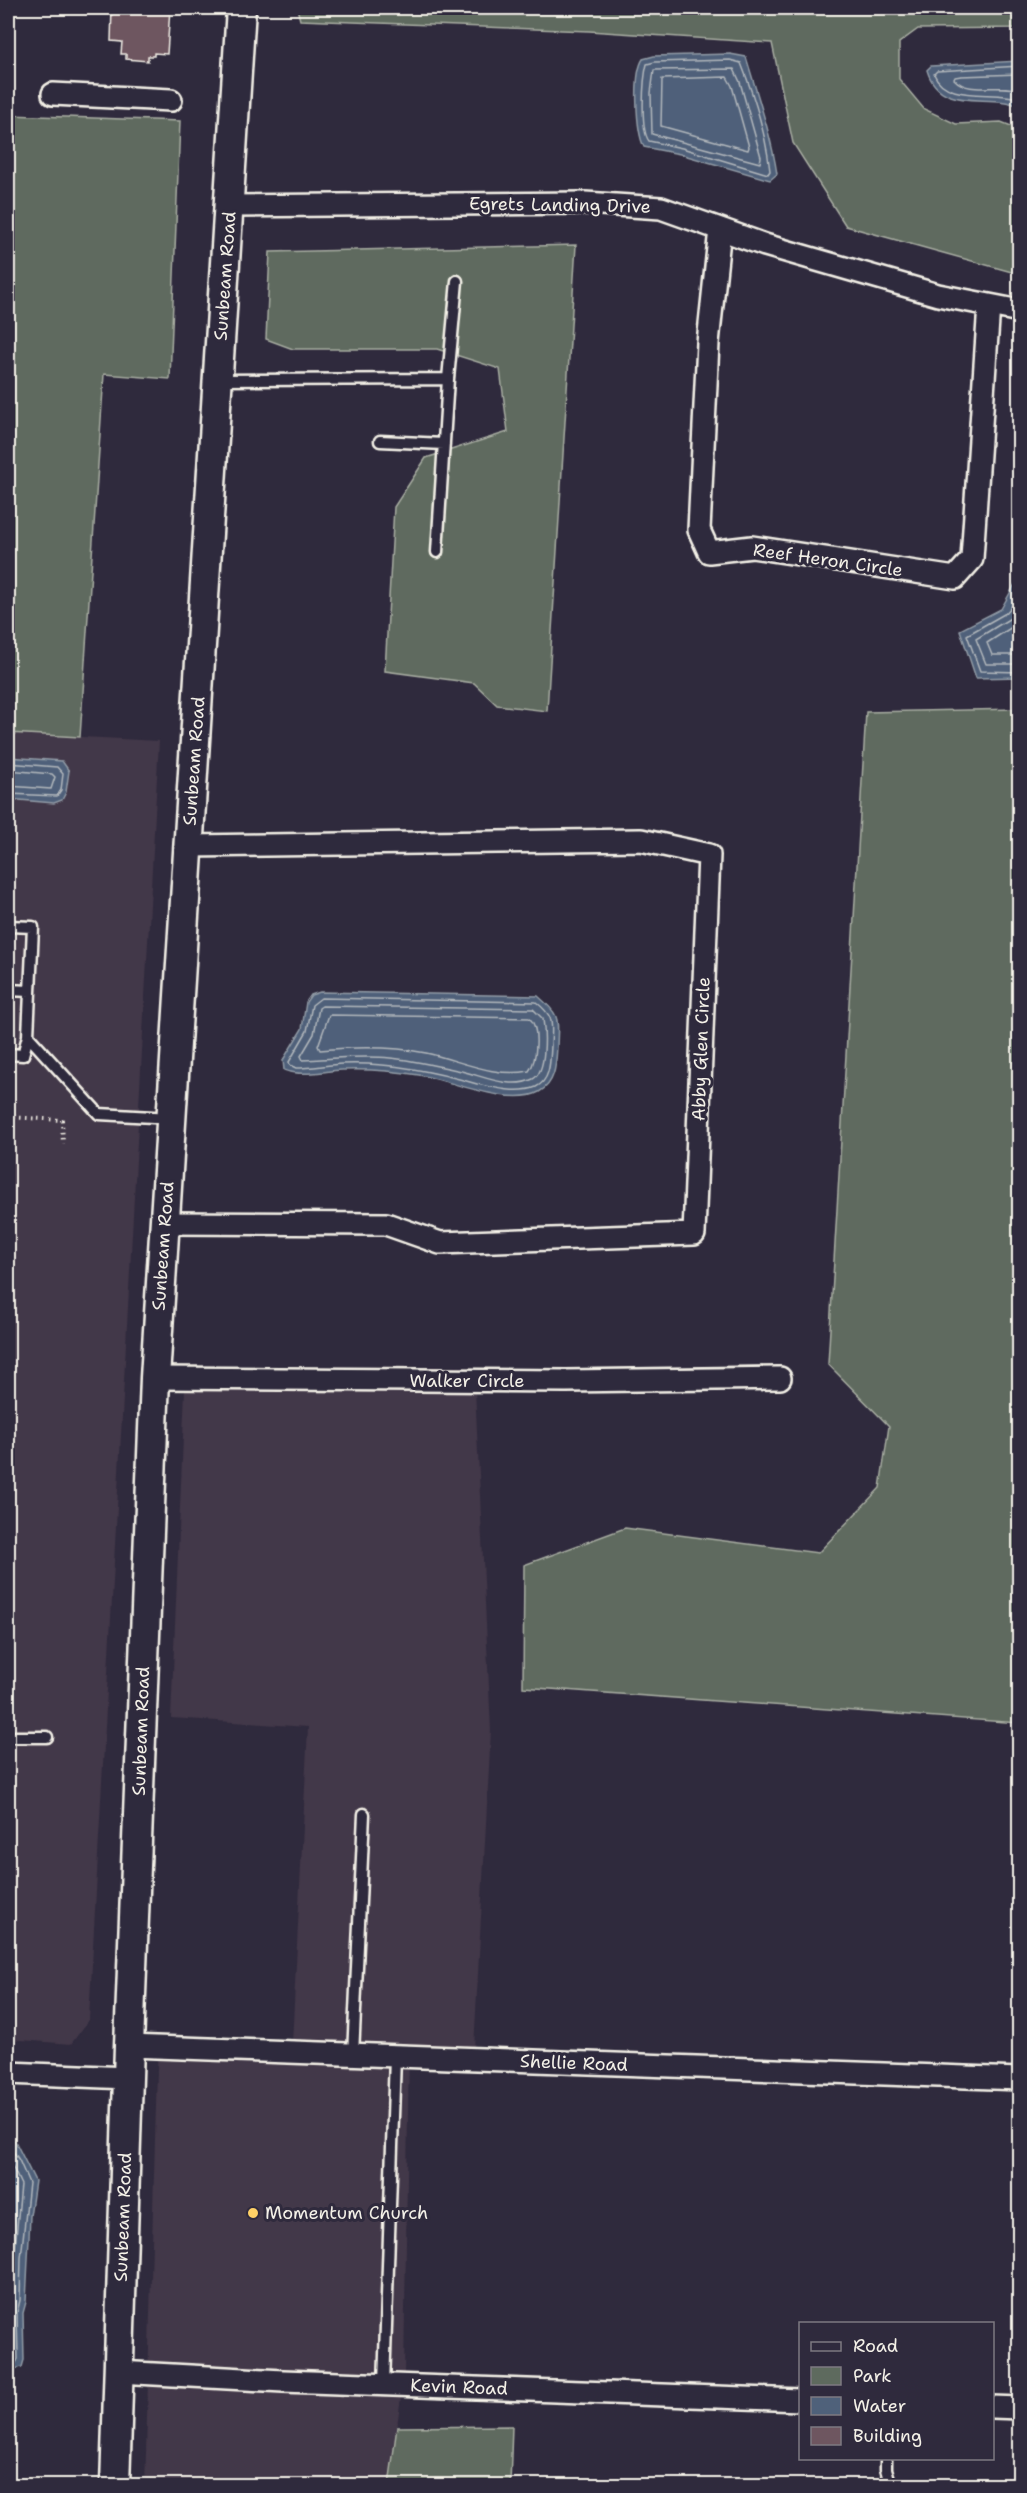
<svg xmlns="http://www.w3.org/2000/svg" width="1027" height="2493" viewBox="0 0 1027 2493" font-family="'Shantell Sans',sans-serif">
  <style>
    .built { fill: #423748 }
    .green { fill: #5e6a5e; stroke: #a9aea3; stroke-width: 1.5 }
    .water { fill: #4f617a; stroke: #919ba6; stroke-width: 1.5 }
    .lines { fill: none; stroke-linecap: round; stroke-linejoin: round }
    .shore { stroke: #b2b7bc; stroke-width: 1.5 }
    .building { fill: #6e5660; stroke: #f4f1e8; stroke-width: 1.5 }
    .lane-casing { stroke: #f4f1e8; stroke-width: 15 }
    .street-casing { stroke: #f4f1e8; stroke-width: 26 }
    .secondary-casing { stroke: #f4f1e8; stroke-width: 33 }
    .path { stroke: #f4f1e8; stroke-width: 4; stroke-dasharray: 1.5 4.5; stroke-linecap: butt }
    .lane { stroke: #2f2a3d; stroke-width: 10 }
    .street { stroke: #2f2a3d; stroke-width: 21 }
    .secondary { stroke: #2f2a3d; stroke-width: 28 }
    .poi-dot { fill: #ffd166; stroke: #2f2a3d; stroke-width: 2 }
    .labels { text-anchor: middle; stroke-width: 6; stroke-linejoin: round; paint-order: stroke }
    .street-label { font-size: 18px; fill: #f4f1e8; stroke: #2f2a3d }
    .poi-label { font-size: 18px; fill: #f4f1e8; stroke: #2f2a3d; text-anchor: start }
  </style>
  <rect width="100%" height="100%" fill="#2f2a3d"/>
  <filter id="ink" filterUnits="userSpaceOnUse"><feTurbulence type="fractalNoise" baseFrequency=".0167" numOctaves="2"/><feDisplacementMap in="SourceGraphic" scale="12" xChannelSelector="R" yChannelSelector="G"/><feConvolveMatrix kernelMatrix="1 2 1 2 8 2 1 2 1" color-interpolation-filters="sRGB"/></filter>
  <g filter="url(#ink)">
    <path class="built" d="M8,733L159,741L89,2020L71,2044L8,2039Z
      M186,1366L474,1367L491,1730L474,2049L409,2050L404,2375L389,2485L145,2486L158,2035L292,2043L308,1727L171,1718Z"/>
    <path class="green" d="M297,8H1019V28L918,29L899,43V79L924,109L956,124L1001,122L1019,129V274L846,226L793,143L772,43L589,31L300,20Z
      M8,115L180,121L170,379L104,374L80,737L8,733Z
      M576,245L547,711L497,705L474,683L385,671L394,507L426,458L508,432L500,369L437,349H293L266,339L270,252Z
      M1019,709V1723L523,1687L524,1565L625,1528L818,1553L880,1488L889,1426L828,1364L866,712Z
      M512,2426L510,2485H389L397,2427Z"/>
    <path class="water" d="M730,54L746,57C757,94 771,134 777,174L770,180L680,154L644,147C636,131 633,74 643,59L654,56Z
      M1019,61V106C989,92 940,114 927,70L931,66Z
      M1019,577V677L976,678L960,630L1001,609Z
      M8,757L62,761L69,771L66,792L62,800L54,803L8,799Z
      M320,992L538,996C561,1016 558,1018 557,1047C556,1063 556,1083 539,1092C511,1107 449,1080 419,1075C394,1071 367,1069 342,1070C322,1071 302,1077 284,1070L283,1060L302,1029L306,1002L311,995Z
      M8,2138H11L15,2141L35,2181L30,2216L26,2302L23,2313L24,2360L22,2367L8,2371Z"/>
    <g class="lines">
      <path class="shore" d="M730,60L741,63C754,96 766,134 770,171L768,174L682,148L649,141C640,130 643,79 647,64L655,62Z
        M1020,66L937,71L934,74C946,104 996,89 1020,99
        M734,69L740,82L761,157L760,163L652,134L651,93L654,70Z
        M1020,74L961,76L955,77L954,79C970,96 999,82 1020,91
        M727,77L732,86L749,147L748,150L661,126L662,79Z
        M1020,590L1012,606L1006,613L967,635L980,671L1020,672
        M1020,607L1009,619L976,639L986,664H1020
        M1020,622L987,643L992,655H1020
        M8,763L57,767L63,774L61,790L57,796L8,794
        M8,770L52,774L55,777L51,789L8,786
        M321,998L536,1002C555,1017 552,1023 551,1046C550,1060 551,1080 536,1087C519,1094 494,1088 477,1084C433,1071 388,1062 342,1064C326,1065 311,1068 296,1068L290,1065L289,1062L307,1031L312,1005Z
        M322,1006L533,1009L543,1019C545,1032 547,1072 533,1079C511,1090 483,1076 461,1071C437,1066 414,1060 390,1058C361,1055 332,1059 303,1060L301,1056L314,1034L319,1008Z
        M329,1015L529,1018C540,1026 537,1061 529,1071C494,1078 459,1060 426,1053C391,1046 355,1047 320,1050L318,1046Z
        M8,2144L19,2160L29,2183L21,2258L20,2300L17,2313L18,2359L16,2363L8,2365
        M8,2157L21,2185L14,2258L13,2299L10,2312L11,2355L8,2357"/>
    </g>
    <path class="building" d="M112,8H170L167,54L154,53V56H148V61L126,59V54H121L122,42L111,41Z"/>
    <g class="lines">
      <g class="lane-casing">
        <path id="lane" d="M448,379L457,281
          M219,380L448,379L437,552
          M380,441L444,444
          M8,926L33,927L28,1036L23,1055L8,1054
          M8,990L30,991
          M28,1036L99,1114L171,1118
          M8,1737H47
          M353,2055L364,1814
          M384,2385L395,2057
          M886,2458V2469L891,2486"/>
      </g>
      <g class="street-casing">
        <path id="street" d="M53,94L171,100
          M230,206L585,203L661,208L765,245L938,295L1020,311
          M720,229L708,343L699,530L709,552L752,547L955,578L972,559L989,305
          M165,1223L386,1224L440,1243L694,1234L709,855L641,840L189,846
          M155,1378L566,1381L780,1378
          M129,2046L1020,2079
          M8,2073L128,2078
          M118,2372L283,2381L800,2400
          M992,2407L1020,2408"/>
      </g>
      <g class="secondary-casing">
        <path id="secondary" d="M115,2486L129,2046L155,1378L241,8"/>
      </g>
      <path class="path" d="M8,1117L62,1120L63,1144"/>
      <use href="#lane" class="lane"/>
      <use href="#street" class="street"/>
      <use href="#secondary" class="secondary"/>
    </g>
  </g>
  <circle class="poi-dot" cx="253" cy="2213" r="6"/>
  <g class="labels">
    <g class="street-label">
      <text transform="translate(560 205) rotate(1)" y="6">Egrets Landing Drive</text>
      <text transform="translate(225 276) rotate(-86)" y="6">Sunbeam Road</text>
      <text transform="translate(828 560) rotate(8)" y="6">Reef Heron Circle</text>
      <text transform="translate(194 761) rotate(-86)" y="6">Sunbeam Road</text>
      <text transform="translate(701 1049) rotate(-88)" y="6">Abby Glen Circle</text>
      <text transform="translate(163 1246) rotate(-86)" y="6">Sunbeam Road</text>
      <text x="467" y="1387">Walker Circle</text>
      <text transform="translate(141 1731) rotate(-88)" y="6">Sunbeam Road</text>
      <text transform="translate(574 2063) rotate(2)" y="6">Shellie Road</text>
      <text transform="translate(123 2217) rotate(-88)" y="6">Sunbeam Road</text>
      <text transform="translate(459 2387) rotate(2)" y="6">Kevin Road</text>
    </g>
    <g class="poi-label">
      <text x="265" y="2219">Momentum Church</text>
    </g>
  </g>
  <rect width="1027" height="2493" fill="none" stroke="#2f2a3d" stroke-width="30"/>
  <rect x="15" y="15" width="997" height="2463" fill="none" stroke="#f4f1e8" stroke-width="2" filter="url(#ink)"/>
  <rect x="799" y="2322" width="195" height="138" fill="#2f2a3d" stroke="#7e7a81" stroke-width="1.5"/>
  <rect x="811" y="2342" width="30" height="9" fill="#2f2a3d" stroke="#7e7a81" stroke-width="1.5"/>
  <text x="853" y="2352" font-size="18" fill="#f4f1e8">Road</text>
  <rect x="811" y="2367" width="30" height="18" fill="#5e6a5e" stroke="#7e7a81" stroke-width="1.5"/>
  <text x="853" y="2382" font-size="18" fill="#f4f1e8">Park</text>
  <rect x="811" y="2397" width="30" height="18" fill="#4f617a" stroke="#7e7a81" stroke-width="1.5"/>
  <text x="853" y="2412" font-size="18" fill="#f4f1e8">Water</text>
  <rect x="811" y="2427" width="30" height="18" fill="#6e5660" stroke="#7e7a81" stroke-width="1.5"/>
  <text x="853" y="2442" font-size="18" fill="#f4f1e8">Building</text>
</svg>
